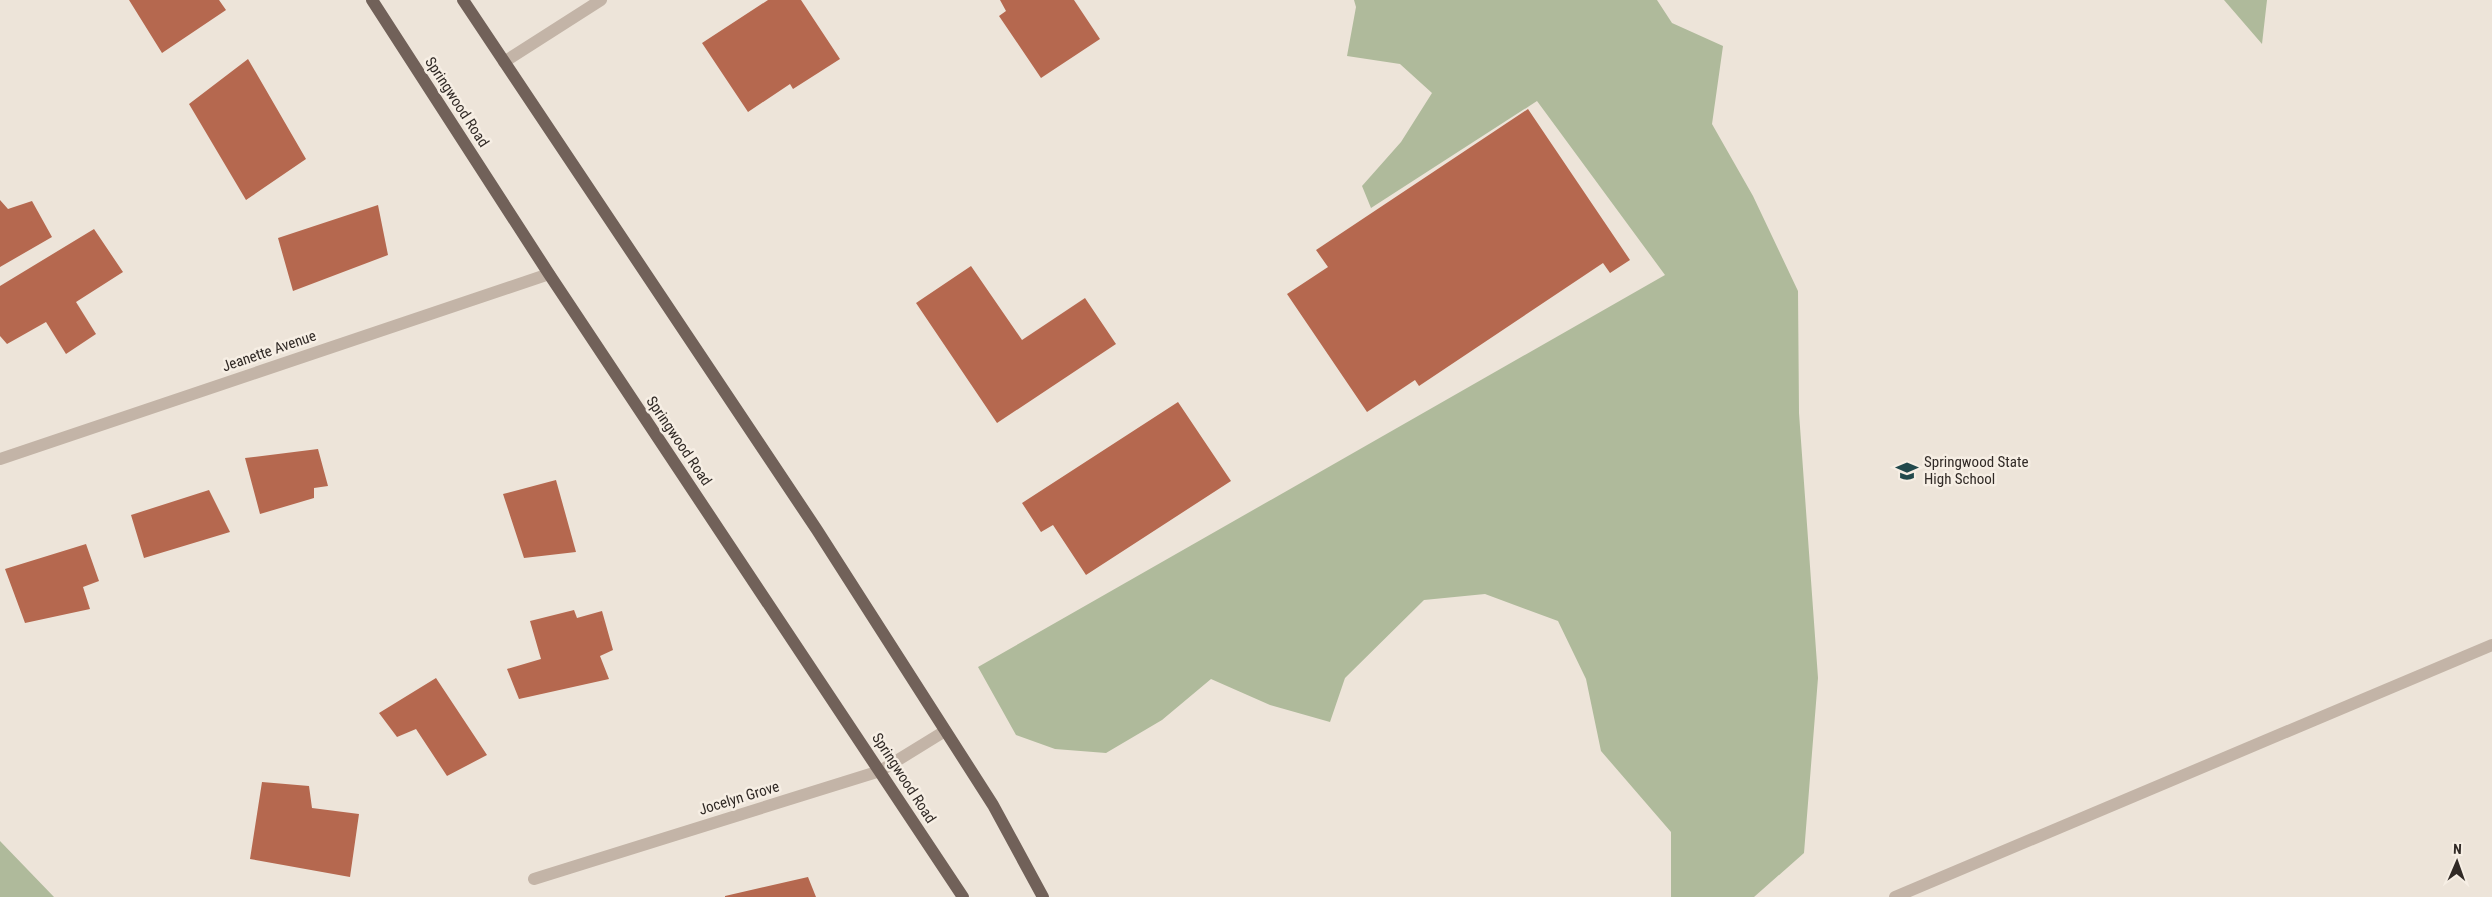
<svg xmlns="http://www.w3.org/2000/svg" width="2492" height="897" viewBox="0 0 2492 897" font-family="'Roboto Condensed',sans-serif">
  <style>
    .green { fill: #afba9b }
    .building { fill: #b5684f }
    .lines { fill: none; stroke-linecap: round; stroke-linejoin: round }
    .minor { stroke: #c3b4a7; stroke-width: 12 }
    .major { stroke: #716159; stroke-width: 12 }
    .labels { text-anchor: middle; stroke-width: 5; stroke-linejoin: round; paint-order: stroke }
    .street-label { font-size: 15px; fill: #312a26; stroke: #f6eee4 }
    .poi-label { font-size: 15px; fill: #312a26; stroke: #f6eee4; text-anchor: start }
  </style>
  <rect width="100%" height="100%" fill="#ede4d9"/>
  <path class="green" d="M1354,0H1657L1672,23L1723,46L1712,124L1753,196L1798,291L1799,413L1818,678L1804,853L1754,897H1671V832L1601,751L1586,679L1558,621L1485,594L1424,600L1345,678L1330,722L1270,705L1211,679L1162,720L1106,753L1055,749L1016,735L978,667L1665,275L1537,101L1371,208L1362,186L1401,142L1432,93L1400,64L1347,56L1356,7Z
    M2224,0H2267L2262,44Z
    M0,841L54,897H0Z"/>
  <path class="building" d="M129,0H219L226,10L162,53Z
    M768,0H801L840,59L793,89L790,84L748,112L702,43Z
    M1000,0H1074L1100,39L1041,78L999,16L1006,11Z
    M248,59L306,159L246,200L189,104Z
    M1528,109L1630,260L1610,273L1603,263L1419,386L1415,380L1367,412L1287,294L1328,267L1316,250Z
    M0,200L8,209L32,201L52,237L0,267Z
    M378,205L388,255L293,291L278,238Z
    M94,229L123,272L76,302L96,334L66,354L46,322L7,344L0,336V286Z
    M971,266L1022,340L1085,298L1116,344L997,423L916,303Z
    M1178,402L1231,481L1086,575L1053,525L1041,532L1022,503Z
    M318,449L328,486L314,488V498L260,514L245,458Z
    M556,480L576,552L524,558L503,494Z
    M209,490L230,532L144,558L131,515Z
    M86,544L99,581L83,587L90,609L25,623L5,569Z
    M574,610L577,618L602,611L613,650L600,656L609,679L519,699L507,669L541,659L530,621Z
    M436,678L487,755L447,776L416,729L397,737L379,713Z
    M262,782L309,786L312,808L359,814L350,877L250,859Z
    M808,877L816,897H725V896Z"/>
  <g class="lines">
    <path class="minor" d="M504,62L601,0
      M0,459L549,274
      M534,879L880,771L945,731
      M1895,897L2492,645"/>
    <path class="major" d="M372,0L549,274L963,897
      M463,0L817,530L993,805L1043,897"/>
  </g>
  <defs>
    <g id="school-bare" transform="scale(1.725)"><path d="M0-5L7-2L0 1L-7-2ZM-4 1L0 2.5L4 1V4Q0 6-4 4Z" fill="#22494c" stroke="#f6eee4" stroke-width="2.5" paint-order="stroke"/></g>
  </defs>
  <g fill-rule="evenodd">
    <use href="#school-bare" x="1907" y="471"/>
  </g>
  <g class="labels">
    <g class="street-label">
      <text transform="translate(457 102) rotate(57)" y="5">Springwood Road</text>
      <text transform="translate(269 351) rotate(-19)" y="5">Jeanette Avenue</text>
      <text transform="translate(679 441) rotate(56)" y="5">Springwood Road</text>
      <text transform="translate(904 778) rotate(57)" y="5">Springwood Road</text>
      <text transform="translate(739 798) rotate(-17)" y="5">Jocelyn Grove</text>
    </g>
    <g class="poi-label">
      <text x="1924" y="467">Springwood State<tspan x="1924" dy="17">High School</tspan></text>
    </g>
  </g>
  <g transform="translate(2457 862) rotate(2)" stroke="#f6eee4" stroke-width="4" paint-order="stroke">
  <path d="M0-4L9 19L0 12L-9 19Z" fill="#312a26"/>
  <text y="-8" font-size="14" font-weight="bold" text-anchor="middle" fill="#312a26">N</text>
  </g>
</svg>
